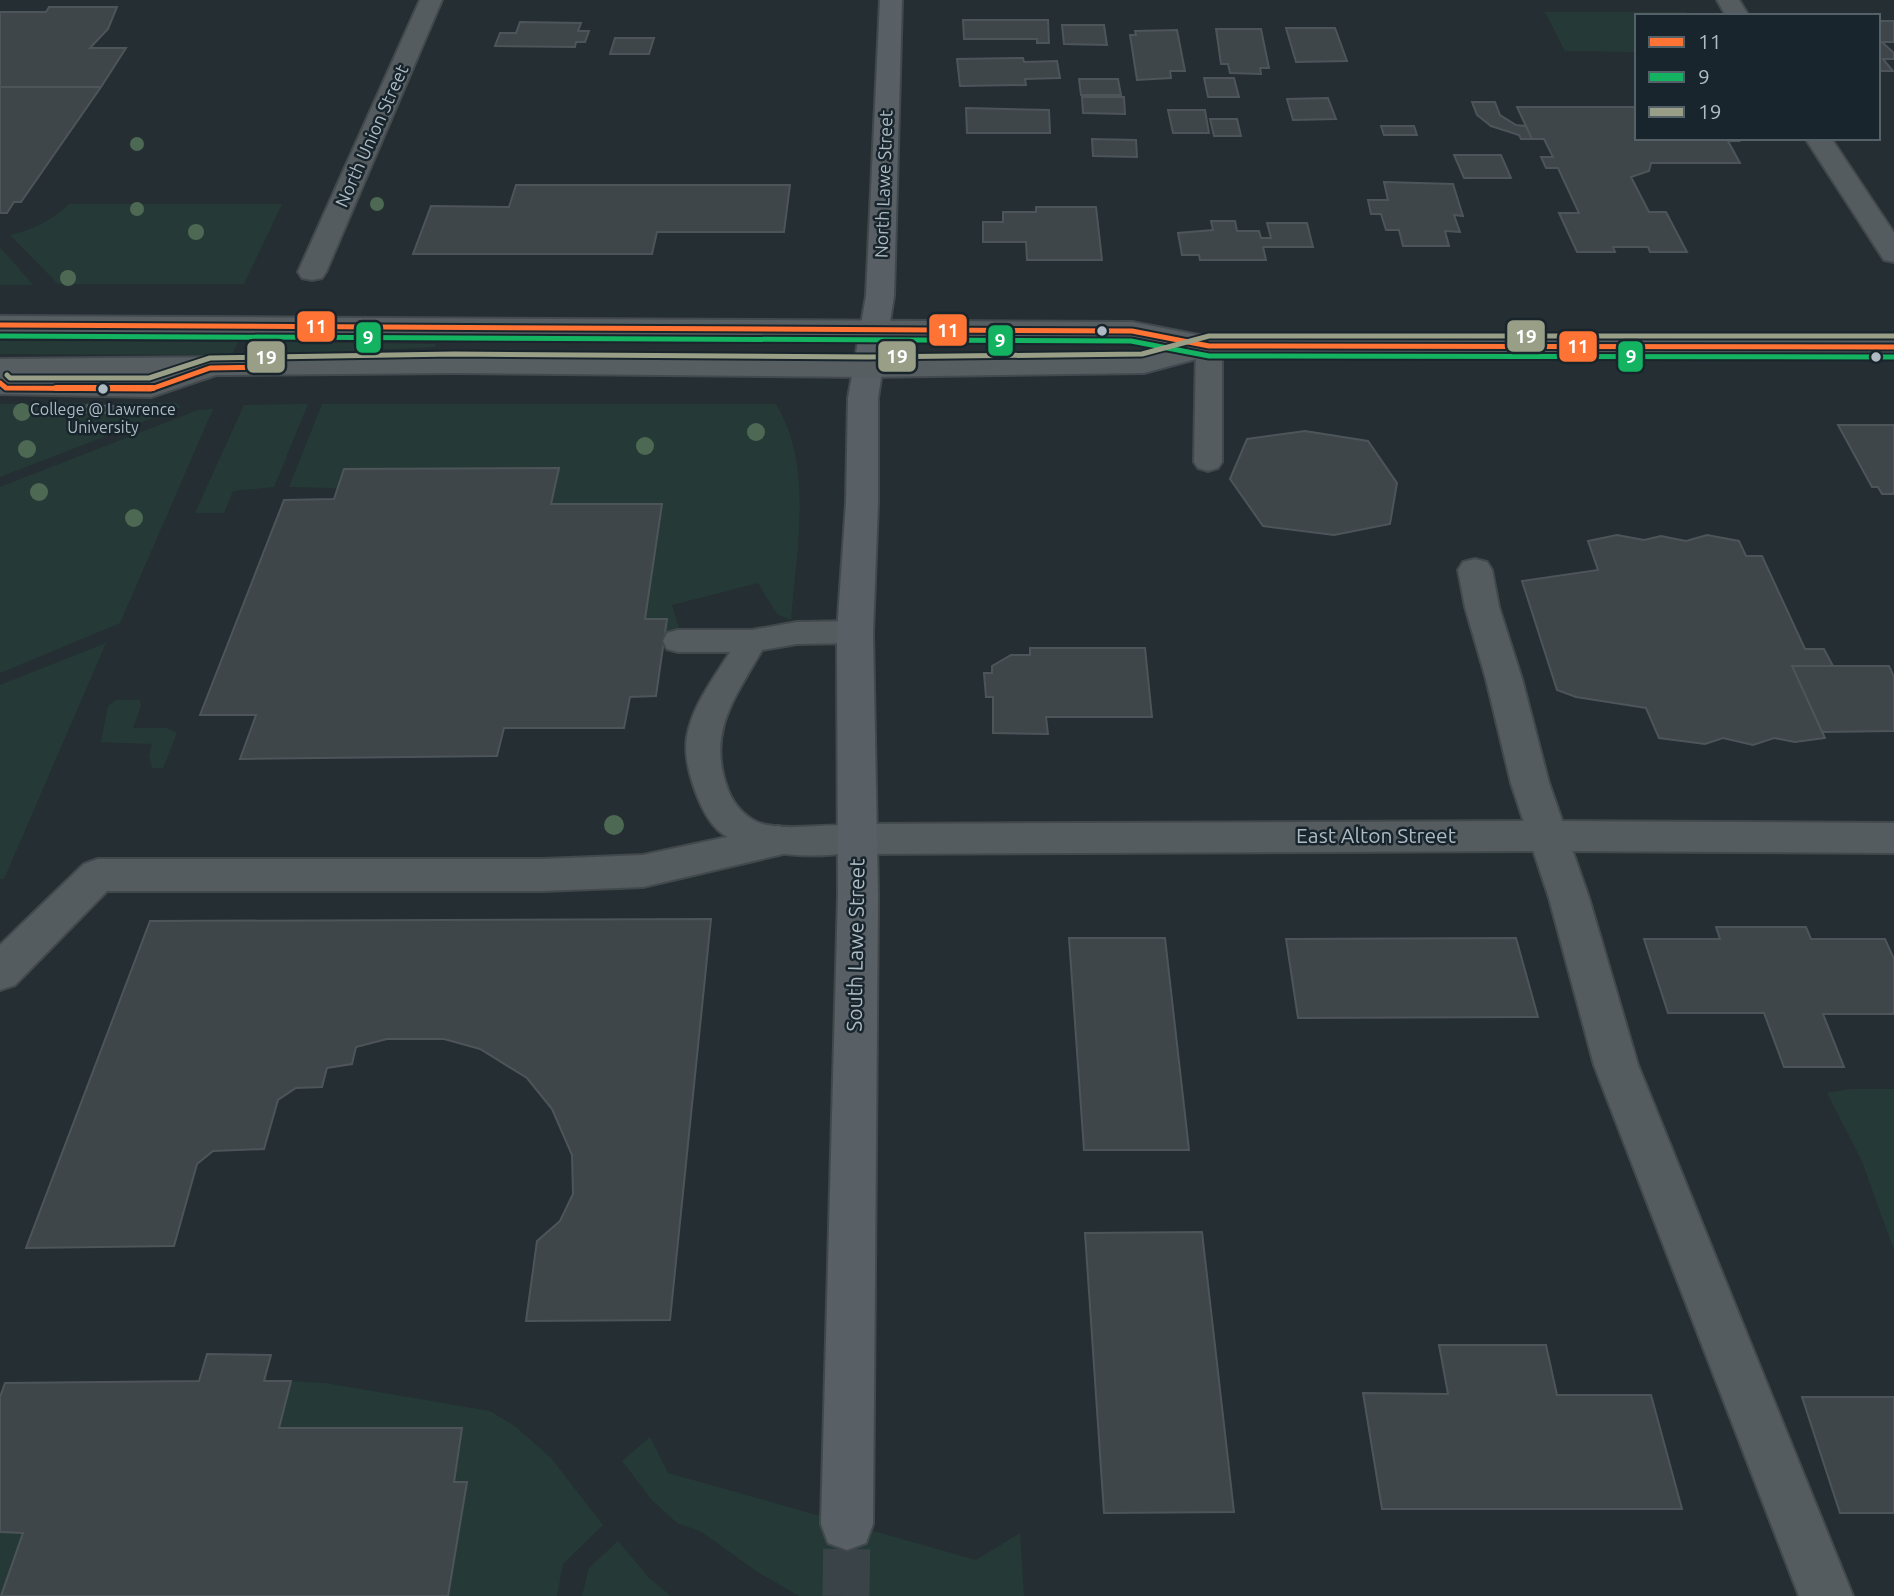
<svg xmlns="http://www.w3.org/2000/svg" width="1894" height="1596" viewBox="0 0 1894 1596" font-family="Ubuntu,sans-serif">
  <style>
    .green { fill: #253a37 }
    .building { fill: #3f464a; stroke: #4d555a; stroke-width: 2 }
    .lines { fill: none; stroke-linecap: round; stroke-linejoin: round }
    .secondary-tunnel { stroke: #3a4348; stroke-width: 47; stroke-dasharray: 47 24; stroke-linecap: butt }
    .service-casing { stroke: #42494c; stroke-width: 4 }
    .pedestrian-casing { stroke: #42494c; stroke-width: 4 }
    .minor-casing { stroke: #42494c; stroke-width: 4 }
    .tertiary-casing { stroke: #42494c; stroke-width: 4 }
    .secondary-casing { stroke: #42494c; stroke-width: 4 }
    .primary-casing { stroke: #424a4f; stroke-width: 4 }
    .service { fill: #555c60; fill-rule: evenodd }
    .pedestrian { fill: #555c60; fill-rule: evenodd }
    .minor { fill: #555c60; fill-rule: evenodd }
    .tertiary { fill: #555c60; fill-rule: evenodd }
    .secondary { fill: #596065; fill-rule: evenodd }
    .primary { fill: #575e62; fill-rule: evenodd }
    .bus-1-far1-casing { stroke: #19252c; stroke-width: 9 }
    .bus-1-casing { stroke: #19252c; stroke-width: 10 }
    .bus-2-casing { stroke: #19252c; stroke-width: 9 }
    .bus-3-casing { stroke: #19252c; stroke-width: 9 }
    .bus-1-far1 { stroke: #ff7334; stroke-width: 5 }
    .bus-1 { stroke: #ff7334; stroke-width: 6 }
    .bus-2 { stroke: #13b361; stroke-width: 5 }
    .bus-3 { stroke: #999f87; stroke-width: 5 }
    .tree { fill: #4d6954 }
    .bus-dot { fill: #aebbc4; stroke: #19252c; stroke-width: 2.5 }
    .labels { text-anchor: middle; stroke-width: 5; stroke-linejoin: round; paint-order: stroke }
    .far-bus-label { font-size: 16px; fill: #aebbc4; stroke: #19252c }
    .far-street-label { font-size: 18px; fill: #aebbc4; stroke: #19252c }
    .street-label { font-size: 21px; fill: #aebbc4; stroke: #19252c }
    .line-badge { stroke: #19252c; stroke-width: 2.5 }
    .badge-label { font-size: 19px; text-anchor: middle; font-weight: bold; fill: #fff }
  </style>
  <rect width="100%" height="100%" fill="#252e32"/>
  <path class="green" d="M1545,12H1686L1688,16H1637V52L1565,51Z
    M69,204H282L244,284H58L10,235C33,230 52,220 69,204Z
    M0,247L33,285H0Z
    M0,341L238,342L232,355L0,354Z
    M269,342L436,344L435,347L263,355Z
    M88,403L116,406L117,403H176L181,407L0,477V404Z
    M308,404L274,487L233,491L224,513H195L244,405Z
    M322,404H776C814,466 796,552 791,620L777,614L758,583L672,605L680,632L678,636H664L645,619L662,504H551L559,468L345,469L337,488L289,487Z
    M213,409L120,623L0,673V487L198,410Z
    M106,643L4,879H0V685Z
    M116,700H140L141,706L133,728H166L177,733L163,768H152L149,755L152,744L101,742L108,706Z
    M1850,1089H1894V1250L1861,1159L1827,1093Z
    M291,1381L325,1383L490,1411L516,1427L551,1458L603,1525L563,1564L557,1596H448L467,1483L454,1482L279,1428Z
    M650,1437L668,1473L976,1560L1020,1533L1024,1596H799L756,1571L702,1532L677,1523L652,1500L622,1461Z
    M0,1532L23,1533L1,1596H0Z
    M618,1541L649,1578L671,1596H582L589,1568Z"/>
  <path class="building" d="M49,7H117L108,29L90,48H126L101,87H0V12H46Z
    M963,20H1048L1049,43H1037V39H964Z
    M1878,21H1894V42H1882L1894,53V59H1883L1893,71H1878Z
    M520,22L581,23L578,31H589L585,42H576L575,47L495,46L500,33H516Z
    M1062,25H1104L1107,45L1064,44Z
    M1286,28H1335L1347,61L1296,62Z
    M1216,29H1261L1269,68H1260L1261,74L1230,73L1228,64H1221Z
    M1177,30L1185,71H1170L1171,78L1137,80L1130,35H1136L1135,31Z
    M615,38H654L649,54H610Z
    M1023,58L1024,62L1057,61L1060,78L1025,79L1026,85L960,86L957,59Z
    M1204,78H1234L1239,97H1208Z
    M1079,79H1118L1121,95H1081Z
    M0,87H101L21,202H14L7,213H0Z
    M1082,97H1124L1125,114L1083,113Z
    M1328,98L1336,119L1293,120L1287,99Z
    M1472,102H1495L1500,115L1516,125L1526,126L1532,139H1521L1519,135L1491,126L1477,115Z
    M1517,107H1637V138H1737L1739,141H1728L1740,163H1651L1649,171L1631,177L1649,212H1666L1687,252H1650L1648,247H1613L1615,252H1577L1559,213H1579L1558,168H1546L1541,157H1553L1544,139H1532Z
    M966,108L1049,110L1050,133H967Z
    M1168,110H1205L1209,133H1173Z
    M1210,119H1237L1241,136H1214Z
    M1381,126H1414L1417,135H1384Z
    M1092,139L1136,140L1137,157L1093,156Z
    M1454,155H1501L1511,178H1464Z
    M1384,182L1453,184L1463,216L1454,215L1460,232L1445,231L1449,246H1403L1399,230H1386L1381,214H1371L1368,200H1388Z
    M516,185H790L784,232H657L652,254H413L431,206L509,207Z
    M1036,207H1096L1102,260H1027L1026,242H983V222H1003V212H1036Z
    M1211,221H1235L1237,231H1259L1261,238H1271L1267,223H1307L1313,247H1263L1266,260H1200L1199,255H1182L1178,233L1213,230Z
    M87,405L116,406L113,413L83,412Z
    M1838,425H1894V494H1882L1878,487H1872Z
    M1305,431L1368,441L1397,483L1390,524L1334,535L1263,526L1230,479L1247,439Z
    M559,468L551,504H662L645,619H667L656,696L630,697L624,728H504L497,756L240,759L256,715H200L284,500L334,499L344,469Z
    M1617,535L1644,540L1661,536L1686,541L1707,535L1739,541L1746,556H1762L1805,649H1824L1833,666H1792L1825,738L1795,742L1774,738L1753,745L1723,738L1705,744L1659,738L1646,708L1576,697L1557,690L1522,581L1598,570L1588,541Z
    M1030,648H1145L1152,717H1046L1048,734L993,733V697H986L984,673H992V666L1011,655H1030Z
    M1792,666H1889L1894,677V731L1822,732Z
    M711,919L670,1320L526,1321L537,1241L560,1221L573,1194L572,1155L552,1109L527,1078L480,1049L444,1039H387L356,1047L352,1064L327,1068L322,1087L296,1088L278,1100L264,1149L213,1151L197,1164L174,1246L26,1248L150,921Z
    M1716,927H1806L1811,939H1885L1894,959V1014H1823L1844,1067H1784L1764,1013H1668L1644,939H1720Z
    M1069,938H1165L1189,1150H1084Z
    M1516,938L1538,1017L1298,1018L1286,939Z
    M1202,1232L1234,1512L1104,1513L1085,1233Z
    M1439,1345H1546L1557,1395H1651L1682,1509H1382L1363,1393L1448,1394Z
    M207,1354L271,1355L264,1381H291L279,1428H462L454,1482H467L448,1596H1L23,1533L0,1532V1397L5,1383L199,1381Z
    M1802,1397H1894V1513H1840Z"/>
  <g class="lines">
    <path class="secondary-tunnel" d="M846,1596L847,1524"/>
    <g class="service-casing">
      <path id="service" d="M1209,338L1218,341L1222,346V462L1218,468L1208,471L1198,468L1194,462L1196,346L1200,341Z
        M210,360L219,362L223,368L219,374L151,397L0,394V375L13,380L148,381Z
        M855,621L866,625L870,632L866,639L855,643L797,644L762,650C735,698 706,732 728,790C734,806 749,822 767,825C800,832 837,819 869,830L874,839L869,848C830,861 751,858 719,831C707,820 700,804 695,790C689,773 684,755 687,737C692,706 714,678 730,652H678L667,649L663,641L667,633L678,630H752L797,622Z"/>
    </g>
    <g class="pedestrian-casing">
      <path id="pedestrian" d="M1475,559L1487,562L1492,570L1499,607L1522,679L1549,783L1589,898L1638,1065L1853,1596H1799L1594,1065L1549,898L1511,783L1486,679L1465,607L1458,570L1463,562Z
        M778,826L792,830L798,841L792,852L643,887L543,891H107L15,985L0,990V945L84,864L98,859H543L643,855Z"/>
    </g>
    <g class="minor-casing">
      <path id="minor" d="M420,0H442L326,272L322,278L312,280L302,278L298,272Z
        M1548,821L1894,823V853L1548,851L857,854L843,850L837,839L843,828L857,824Z"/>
    </g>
    <g class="tertiary-casing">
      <path id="tertiary" d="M1717,0H1739L1749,16H1726Z
        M1805,138H1831L1894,233V262L1884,260Z"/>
    </g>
    <g class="secondary-casing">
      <path id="secondary" d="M880,0H902L894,296L878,398V503L873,632L878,895L873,1524L866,1543L847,1550L828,1543L821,1524L838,895L837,632L846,503L848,398L866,296Z"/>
    </g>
    <g class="primary-casing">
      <path id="primary" d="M0,316L1132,322L1209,337L1894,338V356L1211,355L1144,373L868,377L454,373L0,377V359L454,355L868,359L1143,355L1171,348L1132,340L0,334Z"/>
    </g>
    <use href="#service" class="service"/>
    <use href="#pedestrian" class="pedestrian"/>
    <use href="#minor" class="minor"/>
    <use href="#tertiary" class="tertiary"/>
    <use href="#secondary" class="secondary"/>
    <use href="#primary" class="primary"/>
    <g class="bus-1-far1-casing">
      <path id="bus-1-far1" d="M0,325L1132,331L1209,346L1894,347
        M0,383L6,388L151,389L210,368L273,367"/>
    </g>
    <g class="bus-1-casing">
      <path id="bus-1" d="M56,388H153"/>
    </g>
    <g class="bus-2-casing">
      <path id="bus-2" d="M0,336L1131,341L1209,356L1894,357"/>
    </g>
    <g class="bus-3-casing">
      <path id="bus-3" d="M7,375L10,378H149L210,358L454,354L868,357L1142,354L1209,336H1894"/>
    </g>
    <use href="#bus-1-far1" class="bus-1-far1"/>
    <use href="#bus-1" class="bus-1"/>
    <use href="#bus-2" class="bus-2"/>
    <use href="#bus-3" class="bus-3"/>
  </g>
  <g class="tree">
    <circle cx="137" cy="144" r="7"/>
    <circle cx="377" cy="204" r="7"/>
    <circle cx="137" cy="209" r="7"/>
    <circle cx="196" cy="232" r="8"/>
    <circle cx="68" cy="278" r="8"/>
    <circle cx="22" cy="412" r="9"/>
    <circle cx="756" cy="432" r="9"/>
    <circle cx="645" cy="446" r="9"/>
    <circle cx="27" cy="449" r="9"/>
    <circle cx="39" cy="492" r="9"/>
    <circle cx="134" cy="518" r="9"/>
    <circle cx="614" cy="825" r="10"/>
  </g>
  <g class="bus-dot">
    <circle cx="1102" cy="331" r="6"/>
    <circle cx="1876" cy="357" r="6"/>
    <circle cx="103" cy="389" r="6"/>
  </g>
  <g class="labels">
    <g class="far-bus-label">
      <text x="103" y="415">College @ Lawrence<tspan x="103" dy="18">University</tspan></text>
    </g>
    <g class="far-street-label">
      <text transform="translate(372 136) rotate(-66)" y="6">North Union Street</text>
      <text transform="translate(884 184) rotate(-88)" y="6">North Lawe Street</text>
    </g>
    <g class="street-label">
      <text x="1376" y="843">East Alton Street</text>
      <text transform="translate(856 945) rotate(-89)" y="7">South Lawe Street</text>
    </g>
  </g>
  <g class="line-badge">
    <rect x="296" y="310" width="40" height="33" rx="7" fill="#ff7334"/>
    <rect x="928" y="313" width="40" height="34" rx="7" fill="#ff7334"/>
    <rect x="1506" y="319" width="40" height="34" rx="7" fill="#999f87"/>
    <rect x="355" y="321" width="27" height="33" rx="7" fill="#13b361"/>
    <rect x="987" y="324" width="27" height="33" rx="7" fill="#13b361"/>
    <rect x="1558" y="330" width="40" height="33" rx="7" fill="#ff7334"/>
    <rect x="1617" y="340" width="27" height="33" rx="7" fill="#13b361"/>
    <rect x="877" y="340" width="40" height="33" rx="7" fill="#999f87"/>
    <rect x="246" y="340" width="40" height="34" rx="7" fill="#999f87"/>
  </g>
  <g class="badge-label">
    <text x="316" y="333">11</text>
    <text x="948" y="337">11</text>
    <text x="1526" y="343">19</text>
    <text x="368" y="344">9</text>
    <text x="1000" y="347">9</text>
    <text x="1578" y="353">11</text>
    <text x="1631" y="363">9</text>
    <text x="897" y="363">19</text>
    <text x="266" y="364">19</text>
  </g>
  <rect x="1635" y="14" width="245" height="126" fill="#19252c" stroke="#556169" stroke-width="2"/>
  <rect x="1649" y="37" width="35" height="10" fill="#ff7334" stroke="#556169" stroke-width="2"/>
  <text x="1698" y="49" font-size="21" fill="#aebbc4">11</text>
  <rect x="1649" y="72" width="35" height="10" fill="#13b361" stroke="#556169" stroke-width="2"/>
  <text x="1698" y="84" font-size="21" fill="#aebbc4">9</text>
  <rect x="1649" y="107" width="35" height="10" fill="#999f87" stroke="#556169" stroke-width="2"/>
  <text x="1698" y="119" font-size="21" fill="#aebbc4">19</text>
</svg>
